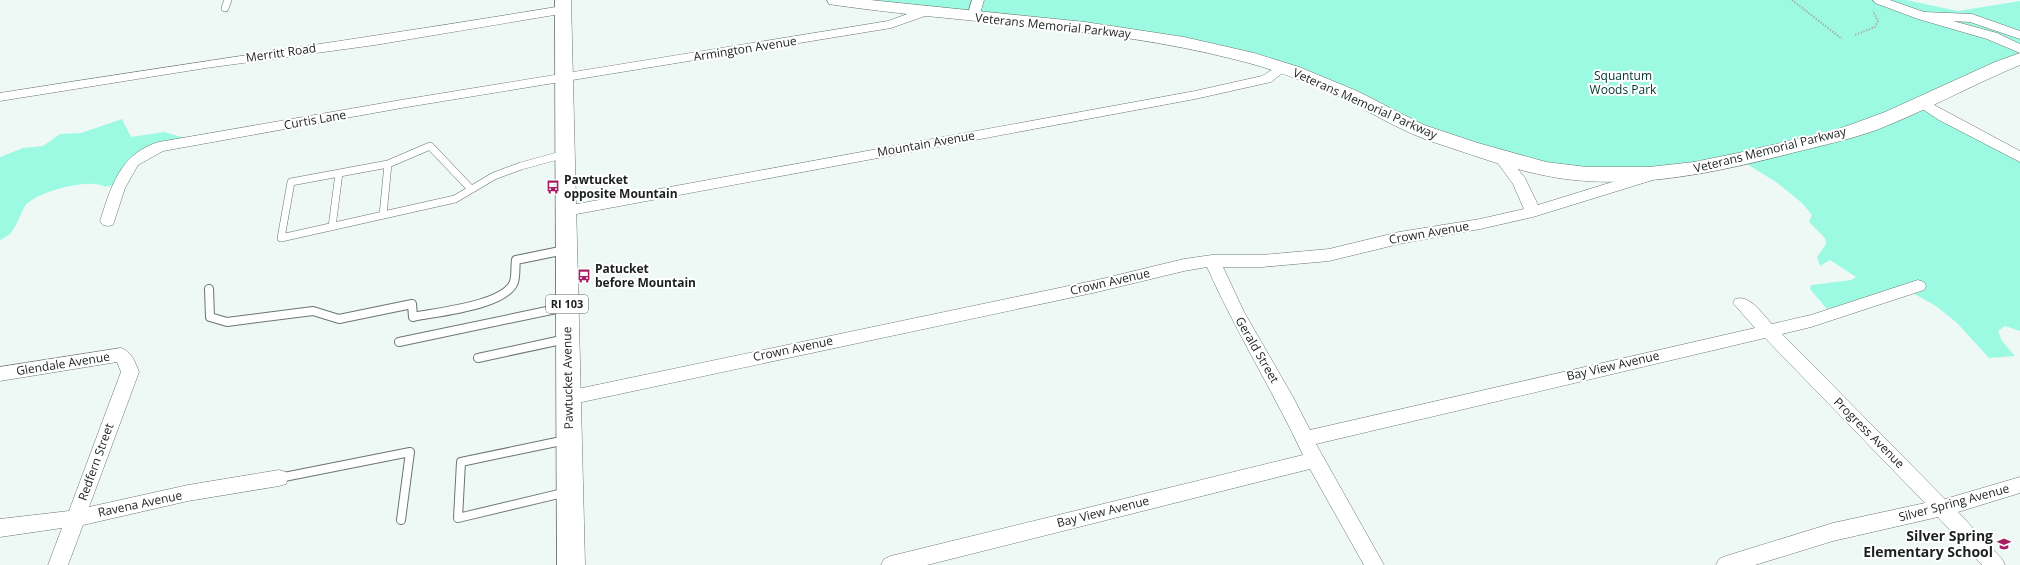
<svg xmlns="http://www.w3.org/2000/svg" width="2020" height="565" viewBox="0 0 2020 565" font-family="'Open Sans',sans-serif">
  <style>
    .green { fill: #9dfae2 }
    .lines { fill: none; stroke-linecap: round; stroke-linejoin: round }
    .service-far1-casing { stroke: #6b7572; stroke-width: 8 }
    .service-casing { stroke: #6b7572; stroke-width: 10 }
    .minor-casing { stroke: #6b7572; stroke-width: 1 }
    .secondary-casing { stroke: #6b7572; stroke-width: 1 }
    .primary-casing { stroke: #6b7572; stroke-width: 1 }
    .path { stroke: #a7b0ad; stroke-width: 2; stroke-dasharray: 1.5 1.5; stroke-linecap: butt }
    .service-far1 { stroke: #fff; stroke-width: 7 }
    .service { stroke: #fff; stroke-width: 8 }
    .minor { fill: #fff; fill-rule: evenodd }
    .secondary { fill: #fff; fill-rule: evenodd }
    .primary { fill: #fff; fill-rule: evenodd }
    .labels { text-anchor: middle; stroke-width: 4; stroke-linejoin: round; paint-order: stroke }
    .shield { fill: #fff; stroke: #606362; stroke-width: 1 }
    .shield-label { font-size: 11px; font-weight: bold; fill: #1c201f }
    .street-label { font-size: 12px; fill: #1c201f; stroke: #fff }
    .park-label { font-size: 12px; fill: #00342a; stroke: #fff }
    .poi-label { font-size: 12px; font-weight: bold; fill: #1c201f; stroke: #fff; text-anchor: start }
    .near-poi-label { font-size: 14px; font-weight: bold; fill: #1c201f; stroke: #fff; text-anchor: end }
  </style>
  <rect width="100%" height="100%" fill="#eef9f6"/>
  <path class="green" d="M834,0H1906L1958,11L2020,1V59L1925,104L2020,157V331L2005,326L1998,331L2002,341L2015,356L1989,358L1957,323L1936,306L1907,290L1827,309L1810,289L1811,285L1851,280L1856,277L1830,260L1820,266L1817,257L1826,244L1825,238L1809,222L1812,215L1802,203L1776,182L1742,161L1613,176L1481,153L1348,93L1198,44Z
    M122,119L131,137L164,132L189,139L149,149L120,183L105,187C91,177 35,192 25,206C20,214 18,224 12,231C10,235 4,238 0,240V157L23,148L43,146L60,134L81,133Z"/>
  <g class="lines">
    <g class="service-far1-casing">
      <path id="service-far1" d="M225,8L228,0
        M470,188L430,146L388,164L291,182L281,238L455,199L494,176L521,166L565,154
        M383,215L388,164
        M332,227L339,173
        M563,250H565"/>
    </g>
    <g class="service-casing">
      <path id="service" d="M209,289L210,317L227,322L313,311L339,319L412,304L413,317C436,312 505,306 514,282C516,276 515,266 516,260L565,250
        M399,342L566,307
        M478,358L566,339
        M566,440L461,462L458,518L567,492
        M279,478L410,452L401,520"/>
    </g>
    <g class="minor-casing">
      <path id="minor" d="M972,0H984L979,17L973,21L967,17Z
        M1873,0H1890L1924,12L1972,14L2020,31V39L1970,22L1953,21L1997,33L2020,44V53L1987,39L1918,19L1875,3Z
        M562,6L566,7L568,10L566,13L375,45L206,68L0,101V93C187,63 375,37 562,6Z
        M924,8L930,12L928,15L891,28L407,107L163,151L138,165L125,188L113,225L108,226L103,225L100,221C111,187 120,153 159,142L407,99L888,21Z
        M1283,63L1288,64L1290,67L1271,82L1195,99L566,216L561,215L558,211L561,207L566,206L1195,91L1262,76Z
        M1923,99L2020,151V162L1939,120L1918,106L1916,103L1918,100Z
        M1499,150L1504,152L1525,178L1538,205L1651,170L1656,171L1658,175L1656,179L1533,217L1480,229L1399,244L1329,261L1262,267H1223L1244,312L1293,397L1310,430L1755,328L1733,303L1735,299C1750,294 1762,314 1772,324L1811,315L1918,280L1924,282L1926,286L1924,290L1811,327L1782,334L1945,499L2020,477V493L1958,512L2002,559L2005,565H1982L1938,517L1833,541L1755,565H1716L1719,559L1726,556L1833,523L1925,503L1765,338L1316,444L1384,565H1364L1310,469L927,565H881L884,559L891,556L1303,455C1273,391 1236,332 1207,267L1184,271L1097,292L568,405L562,403L559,398L562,393L568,391L1097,280L1184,259L1212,255H1262L1329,249L1399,232L1480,219L1524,209L1513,184L1492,155L1494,152Z
        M121,348C132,352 135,362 139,372L89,507L188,485L279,470L286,472L288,478L286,484L279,486L188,501L83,525L68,565H48L62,528L0,537V519L69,511L121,372L117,362L0,381V367Z"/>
    </g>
    <g class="secondary-casing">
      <path id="secondary" d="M827,0H870L1085,22L1184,37L1254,53L1299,67L1357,91L1424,125L1478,143L1546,162L1587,167H1649L1694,162L1738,153L1836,130L1885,112L1995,62L2020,53V65C1972,85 1927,110 1879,129C1852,139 1824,145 1796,152C1719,172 1638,190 1558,178C1515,171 1473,155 1433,142C1401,131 1374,114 1344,99C1308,82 1271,68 1233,59C1103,26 967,24 835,5L829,4Z"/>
    </g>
    <g class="primary-casing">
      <path id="primary" d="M555,0H571L585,565H557Z"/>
    </g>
    <path class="path" d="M1792,0L1842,39
      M1855,35L1875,27L1878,21L1873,11"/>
    <use href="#service-far1" class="service-far1"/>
    <use href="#service" class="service"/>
    <use href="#minor" class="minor"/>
    <use href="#secondary" class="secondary"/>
    <use href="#primary" class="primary"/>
  </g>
  <defs>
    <g id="bus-bare" transform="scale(1.08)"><path d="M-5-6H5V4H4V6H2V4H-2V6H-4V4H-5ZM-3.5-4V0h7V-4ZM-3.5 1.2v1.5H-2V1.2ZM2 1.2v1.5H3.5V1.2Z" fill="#a71e63" stroke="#fff" stroke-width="2.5" paint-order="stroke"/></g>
    <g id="school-bare" transform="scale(1.08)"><path d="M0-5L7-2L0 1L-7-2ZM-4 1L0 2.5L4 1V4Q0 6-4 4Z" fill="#a71e63" stroke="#fff" stroke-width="2.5" paint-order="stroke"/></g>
  </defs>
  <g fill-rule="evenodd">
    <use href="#bus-bare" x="553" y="187"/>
    <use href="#bus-bare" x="584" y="276"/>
    <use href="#school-bare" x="2004" y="544"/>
  </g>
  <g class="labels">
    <rect class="shield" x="546" y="295" width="42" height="18" rx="3"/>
    <g class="shield-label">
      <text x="567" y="308">RI 103</text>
    </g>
    <g class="street-label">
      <text transform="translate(1053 26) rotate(6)" y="4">Veterans Memorial Parkway</text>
      <text transform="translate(745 49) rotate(-9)" y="4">Armington Avenue</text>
      <text transform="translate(281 53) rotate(-8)" y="4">Merritt Road</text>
      <text transform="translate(1365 104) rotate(24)" y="4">Veterans Memorial Parkway</text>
      <text transform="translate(315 120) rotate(-10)" y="4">Curtis Lane</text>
      <text transform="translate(926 144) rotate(-10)" y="4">Mountain Avenue</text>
      <text transform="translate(1770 150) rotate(-14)" y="4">Veterans Memorial Parkway</text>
      <text transform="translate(1429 233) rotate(-10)" y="4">Crown Avenue</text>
      <text transform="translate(1110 282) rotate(-13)" y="4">Crown Avenue</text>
      <text transform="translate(793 349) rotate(-12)" y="4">Crown Avenue</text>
      <text transform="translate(1257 350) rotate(60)" y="4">Gerald Street</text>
      <text transform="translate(63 364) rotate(-9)" y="4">Glendale Avenue</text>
      <text transform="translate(1613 366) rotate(-13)" y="4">Bay View Avenue</text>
      <text transform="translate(568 378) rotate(-91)" y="4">Pawtucket Avenue</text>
      <text transform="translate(1869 433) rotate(45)" y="4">Progress Avenue</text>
      <text transform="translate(96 462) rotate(-70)" y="4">Redfern Street</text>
      <text transform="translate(1954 503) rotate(-15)" y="4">Silver Spring Avenue</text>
      <text transform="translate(140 504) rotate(-12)" y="4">Ravena Avenue</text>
      <text transform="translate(1103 512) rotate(-14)" y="4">Bay View Avenue</text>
    </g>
    <g class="park-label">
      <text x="1623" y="80">Squantum<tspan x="1623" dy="14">Woods Park</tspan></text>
    </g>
    <g class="poi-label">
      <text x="564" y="184">Pawtucket<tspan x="564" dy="14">opposite Mountain</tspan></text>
      <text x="595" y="273">Patucket<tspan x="595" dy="14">before Mountain</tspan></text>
    </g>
    <g class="near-poi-label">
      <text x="1993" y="541">Silver Spring<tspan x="1993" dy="16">Elementary School</tspan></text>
    </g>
  </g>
</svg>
